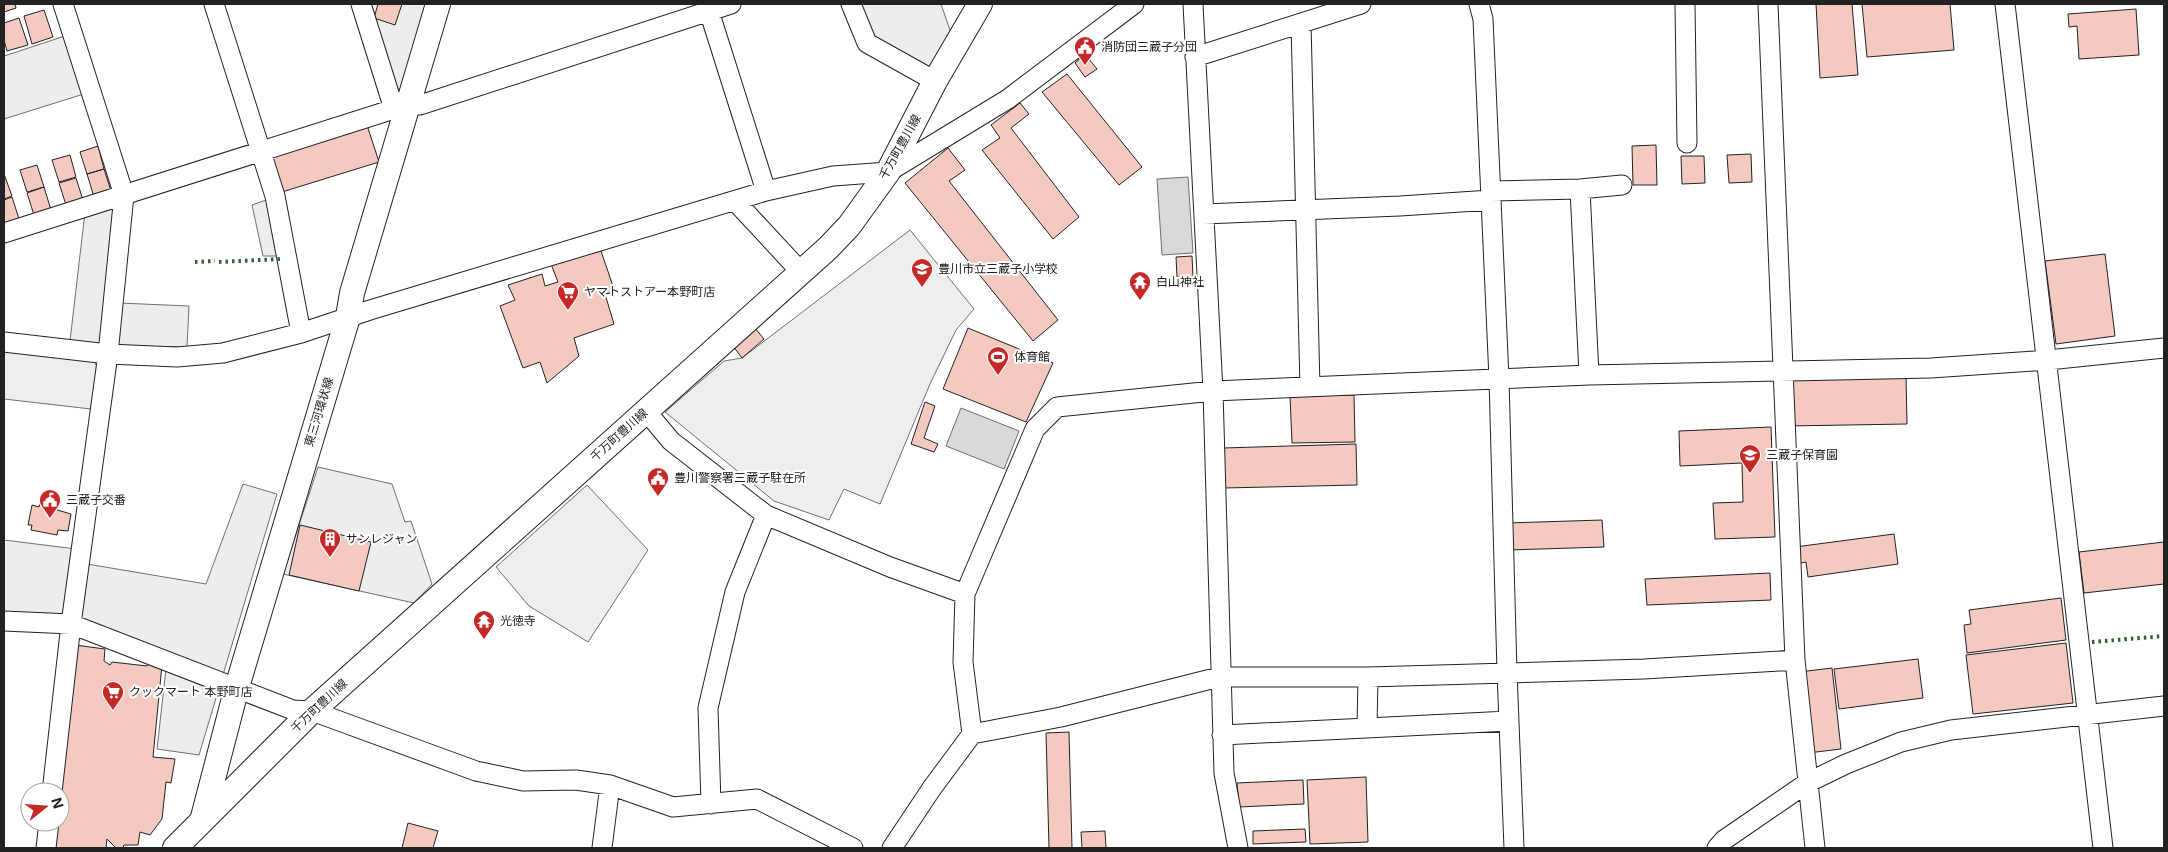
<svg xmlns="http://www.w3.org/2000/svg" width="2168" height="852" viewBox="0 0 2168 852" font-family="Inter,'Noto Sans JP',sans-serif">
  <style>
    .green { fill: #eee; stroke: #6f6f6f }
    .parking { fill: #ededed; stroke: #6f6f6f }
    .water { fill: #d9d9d9; stroke: #6f6f6f }
    .building { fill: #f3c9c0; stroke: #222 }
    .lines { fill: none; stroke-linecap: round; stroke-linejoin: round }
    .minor-casing { stroke: #222; stroke-width: 21 }
    .major-casing { stroke: #222; stroke-width: 26 }
    .minor { stroke: #fff; stroke-width: 19 }
    .major { stroke: #fff; stroke-width: 24 }
    .hedge { stroke: #2f5e38; stroke-width: 4; stroke-dasharray: 2.5 4; stroke-linecap: butt }
    .labels { text-anchor: middle; stroke-width: 4; stroke-linejoin: round; paint-order: stroke }
    .poi-label { font-size: 12px; fill: #222; stroke: #fff; text-anchor: start }
    .street-label { font-size: 12px; fill: #222; stroke: #fff }
  </style>
  <rect width="100%" height="100%" fill="#fff"/>
  <path class="green" d="M910,230L974,309L956,330L930,384L880,504L844,489L829,520L774,501L665,412L724,361L742,358Z
    M4,349L93,358L97,367L91,409L4,399Z
    M587,485L648,550L588,642L529,606L496,567Z"/>
  <path class="parking" d="M369,4H431L399,95Z
    M857,4H941L952,36L927,71L871,37Z
    M68,35L87,93L4,119V56Z
    M269,199L281,256H263L252,205Z
    M116,206L100,343L97,345L70,341L85,212Z
    M119,303L189,306L187,347L115,346Z
    M318,467L392,484L405,522L411,521L432,584L414,603L283,574Z
    M243,484L277,494L199,755L157,749L167,660L78,629L87,564L206,584Z
    M4,540L76,549L67,618L4,615Z"/>
  <path class="water" d="M1188,177L1193,253L1162,255L1157,179Z
    M961,408L1019,431L1004,469L946,446Z"/>
  <path class="building" d="M4,4H15L16,8L4,12Z
    M378,4H402L395,25L374,18Z
    M1816,4H1852L1858,75L1820,78Z
    M1862,4H1950L1954,50L1867,57Z
    M2136,9L2139,55L2079,59L2077,26L2069,27L2068,14Z
    M44,10L53,37L32,44L24,16Z
    M19,18L28,45L7,51L4,40V23Z
    M1085,54L1097,69L1085,77L1075,63Z
    M1067,74L1142,167L1119,185L1042,92Z
    M1020,103L1029,114L1011,128L1079,217L1053,239L982,150L1000,138L991,125Z
    M366,122L379,162L282,192L270,152Z
    M1656,145L1657,185H1633L1632,146Z
    M98,146L104,169L87,174L80,152Z
    M948,148L965,170L949,181L1058,320L1033,341L905,183Z
    M1751,154L1752,182L1729,183L1727,155Z
    M70,155L76,177L59,182L52,160Z
    M1681,156H1704L1705,183L1682,184Z
    M37,165L44,187L27,192L20,170Z
    M104,169L111,191L94,197L87,174Z
    M4,174L12,196L4,199Z
    M76,178L83,200L66,205L59,183Z
    M44,187L51,210L34,215L27,193Z
    M12,197L19,219L4,224V200Z
    M601,251L615,292L605,294L614,324L574,338L579,356L547,383L540,362L523,368L500,306L515,300L508,285L542,274L545,286L558,282L551,264Z
    M2105,254L2115,336L2056,344L2045,261Z
    M1192,256L1193,277H1177L1176,257Z
    M755,328L764,339L742,358L733,346Z
    M968,328L1053,363L1026,422L943,389Z
    M1906,375L1907,424L1787,426L1786,378Z
    M1354,395L1355,442L1292,443L1290,396Z
    M925,402L935,406L924,438L938,444L934,452L911,444Z
    M1771,427L1775,537L1715,539L1713,503L1743,502L1742,463L1680,466L1679,431Z
    M1356,444L1357,485L1224,488L1223,448Z
    M40,504L54,506V509L71,514L68,531L58,530L57,535L31,530L32,525H28L32,505L39,507Z
    M1602,520L1604,547L1508,550L1507,523Z
    M300,525L371,542L359,591L289,575Z
    M1894,534L1898,564L1808,577L1806,562L1797,564L1795,547Z
    M2164,542V584L2084,593L2079,552Z
    M1770,573L1771,600L1647,605L1645,579Z
    M2061,598L2066,640L1967,653L1964,625L1971,624L1969,610Z
    M2066,643L2073,703L1973,714L1966,655Z
    M75,645L105,649L104,661L110,665L112,662L147,666L148,664L162,665L153,757L175,759L171,783L166,782L162,819L150,835L140,832L138,845H124L123,848H116L107,839L106,848H55L57,822H60V794Z
    M1918,659L1923,698L1839,709L1834,669Z
    M1832,668L1841,749L1808,753L1799,672Z
    M1069,732L1072,848H1049L1046,733Z
    M1366,777L1368,842L1310,844L1307,780Z
    M1303,780L1304,804L1239,807L1237,783Z
    M408,823L438,831L433,848H402Z
    M1305,829L1306,842L1253,844V831Z
    M1105,831L1106,848H1082L1081,832Z"/>
  <g class="lines">
    <g class="minor-casing">
      <path id="minor" d="M214,4L275,196L301,333
        M361,4L394,109
        M851,4L867,43L935,81
        M1193,4L1213,391L1224,773L1238,848
        M1479,4L1483,19L1499,379L1507,672L1514,848
        M1685,4L1687,143
        M1768,4L1795,660L1815,848
        M2005,4L2103,848
        M709,11L766,191
        M1301,23L1310,387
        M1195,57L1361,4
        M1580,189L1589,375
        M1491,191L1580,189L1622,185
        M736,202L801,272
        M1204,214L1400,206L1491,200
        M4,233L394,109L408,105H420L731,4
        M4,342L108,354L177,357L223,353L301,333L370,310L766,191L833,176L888,172L1008,99L1134,4
        M646,411L671,441L766,515L890,567L965,594
        M4,621L71,624L293,710L312,711L476,771L523,781L576,780L610,785L673,807L757,799L853,848
        M1367,728L1368,677
        M972,734L963,662L965,594L1035,429L1057,407L1213,391L1589,375L1931,368L2048,360L2164,348
        M1222,735L1509,721
        M52,792L71,624L108,354L124,195L63,4
        M711,804L708,708L735,592L766,515
        M46,848L49,822
        M602,848L610,785
        M892,848L932,788L972,734L1061,717L1219,677H1368L1644,669L1795,660
        M1717,848L1724,840L1807,783L1846,764L1901,742L1951,730L2164,706"/>
    </g>
    <g class="major-casing">
      <path id="major" d="M202,821L237,687L348,317L352,293L438,4
        M175,848L312,711L828,248L849,226L888,172L935,81L980,4"/>
    </g>
    <use href="#minor" class="minor"/>
    <use href="#major" class="major"/>
    <path class="hedge" d="M195,262L215,261
      M219,262L280,259
      M2092,642L2164,636"/>
  </g>
  <defs>
    <g id="civic-pin" transform="scale(1.125)"><path d="M0 17L-7.5 6A9.5 9.5 0 1 1 7.5 6Z" fill="#c62828" stroke="#fff"/><path d="M-.6-6.5H3V-4.5H.6V-3L4-1V1h2V6H-6V1h2V-1L-.6-3ZM-1.2 2.5V6h2.4V2.5Z" fill="#fff"/></g>
    <g id="school-pin" transform="scale(1.125)"><path d="M0 17L-7.5 6A9.5 9.5 0 1 1 7.5 6Z" fill="#c62828" stroke="#fff"/><path d="M0-5L7-2L0 1L-7-2ZM-4 1L0 2.5L4 1V4Q0 6-4 4Z" fill="#fff"/></g>
    <g id="temple-pin" transform="scale(1.125)"><path d="M0 17L-7.5 6A9.5 9.5 0 1 1 7.5 6Z" fill="#c62828" stroke="#fff"/><path d="M0-6L5-2H3V0L6.5 2.5H4V6H1.5V3h-3V6H-4V2.5H-6.5L-3 0V-2H-5Z" fill="#fff"/></g>
    <g id="supermarket-pin" transform="scale(1.125)"><path d="M0 17L-7.5 6A9.5 9.5 0 1 1 7.5 6Z" fill="#c62828" stroke="#fff"/><path d="M-6-5.5h2.5l.6 2H6L4.5 2H-2.5L-4.4-4H-6ZM-1.5 3.2a1.3 1.3 0 1 0 .1 0ZM3 3.2a1.3 1.3 0 1 0 .1 0Z" fill="#fff"/></g>
    <g id="stadium-pin" transform="scale(1.125)"><path d="M0 17L-7.5 6A9.5 9.5 0 1 1 7.5 6Z" fill="#c62828" stroke="#fff"/><path d="M0-5a6.5 5 0 1 0 0 10a6.5 5 0 1 0 0-10ZM-3.5-1.8h7v3.6h-7Z" fill="#fff"/></g>
    <g id="building-pin" transform="scale(1.125)"><path d="M0 17L-7.5 6A9.5 9.5 0 1 1 7.5 6Z" fill="#c62828" stroke="#fff"/><path d="M-4-6H4V6H1V3H-1V6H-4ZM-2.5-4.3h1.7v1.8h-1.7ZM.8-4.3h1.7v1.8H.8ZM-2.5-1h1.7V.8h-1.7ZM.8-1h1.7V.8H.8Z" fill="#fff"/></g>
  </defs>
  <g fill-rule="evenodd">
    <use href="#civic-pin" x="1085" y="47"/>
    <use href="#school-pin" x="922" y="269"/>
    <use href="#temple-pin" x="1140" y="282"/>
    <use href="#supermarket-pin" x="568" y="292"/>
    <use href="#stadium-pin" x="998" y="357"/>
    <use href="#school-pin" x="1750" y="455"/>
    <use href="#civic-pin" x="658" y="478"/>
    <use href="#civic-pin" x="50" y="500"/>
    <use href="#building-pin" x="330" y="539"/>
    <use href="#temple-pin" x="484" y="621"/>
    <use href="#supermarket-pin" x="113" y="692"/>
  </g>
  <g class="labels">
    <g class="poi-label">
      <text x="1101" y="51">消防団三蔵子分団</text>
      <text x="938" y="273">豊川市立三蔵子小学校</text>
      <text x="1156" y="286">白山神社</text>
      <text x="584" y="296">ヤマトストアー本野町店</text>
      <text x="1014" y="361">体育館</text>
      <text x="1766" y="459">三蔵子保育園</text>
      <text x="674" y="482">豊川警察署三蔵子駐在所</text>
      <text x="66" y="504">三蔵子交番</text>
      <text x="346" y="543">サンレジャン</text>
      <text x="500" y="625">光徳寺</text>
      <text x="129" y="696">クックマート 本野町店</text>
    </g>
    <g class="street-label">
      <text transform="translate(900 147) rotate(-61)" y="4">千万町豊川線</text>
      <text transform="translate(319 412) rotate(-73)" y="4">東三河環状線</text>
      <text transform="translate(619 435) rotate(-42)" y="4">千万町豊川線</text>
      <text transform="translate(319 706) rotate(-43)" y="4">千万町豊川線</text>
    </g>
  </g>
  <rect width="2168" height="852" fill="none" stroke="#222222" stroke-width="10"/>
  <g transform="translate(45 807) rotate(73)"><circle r="24" fill="#ffffff" stroke="#a7a7a7"/>
  <path d="M0-4L9 19L0 12L-9 19Z" fill="#c62828"/>
  <text y="-8" font-size="14" font-weight="bold" text-anchor="middle" fill="#222222">N</text>
  </g>
</svg>
